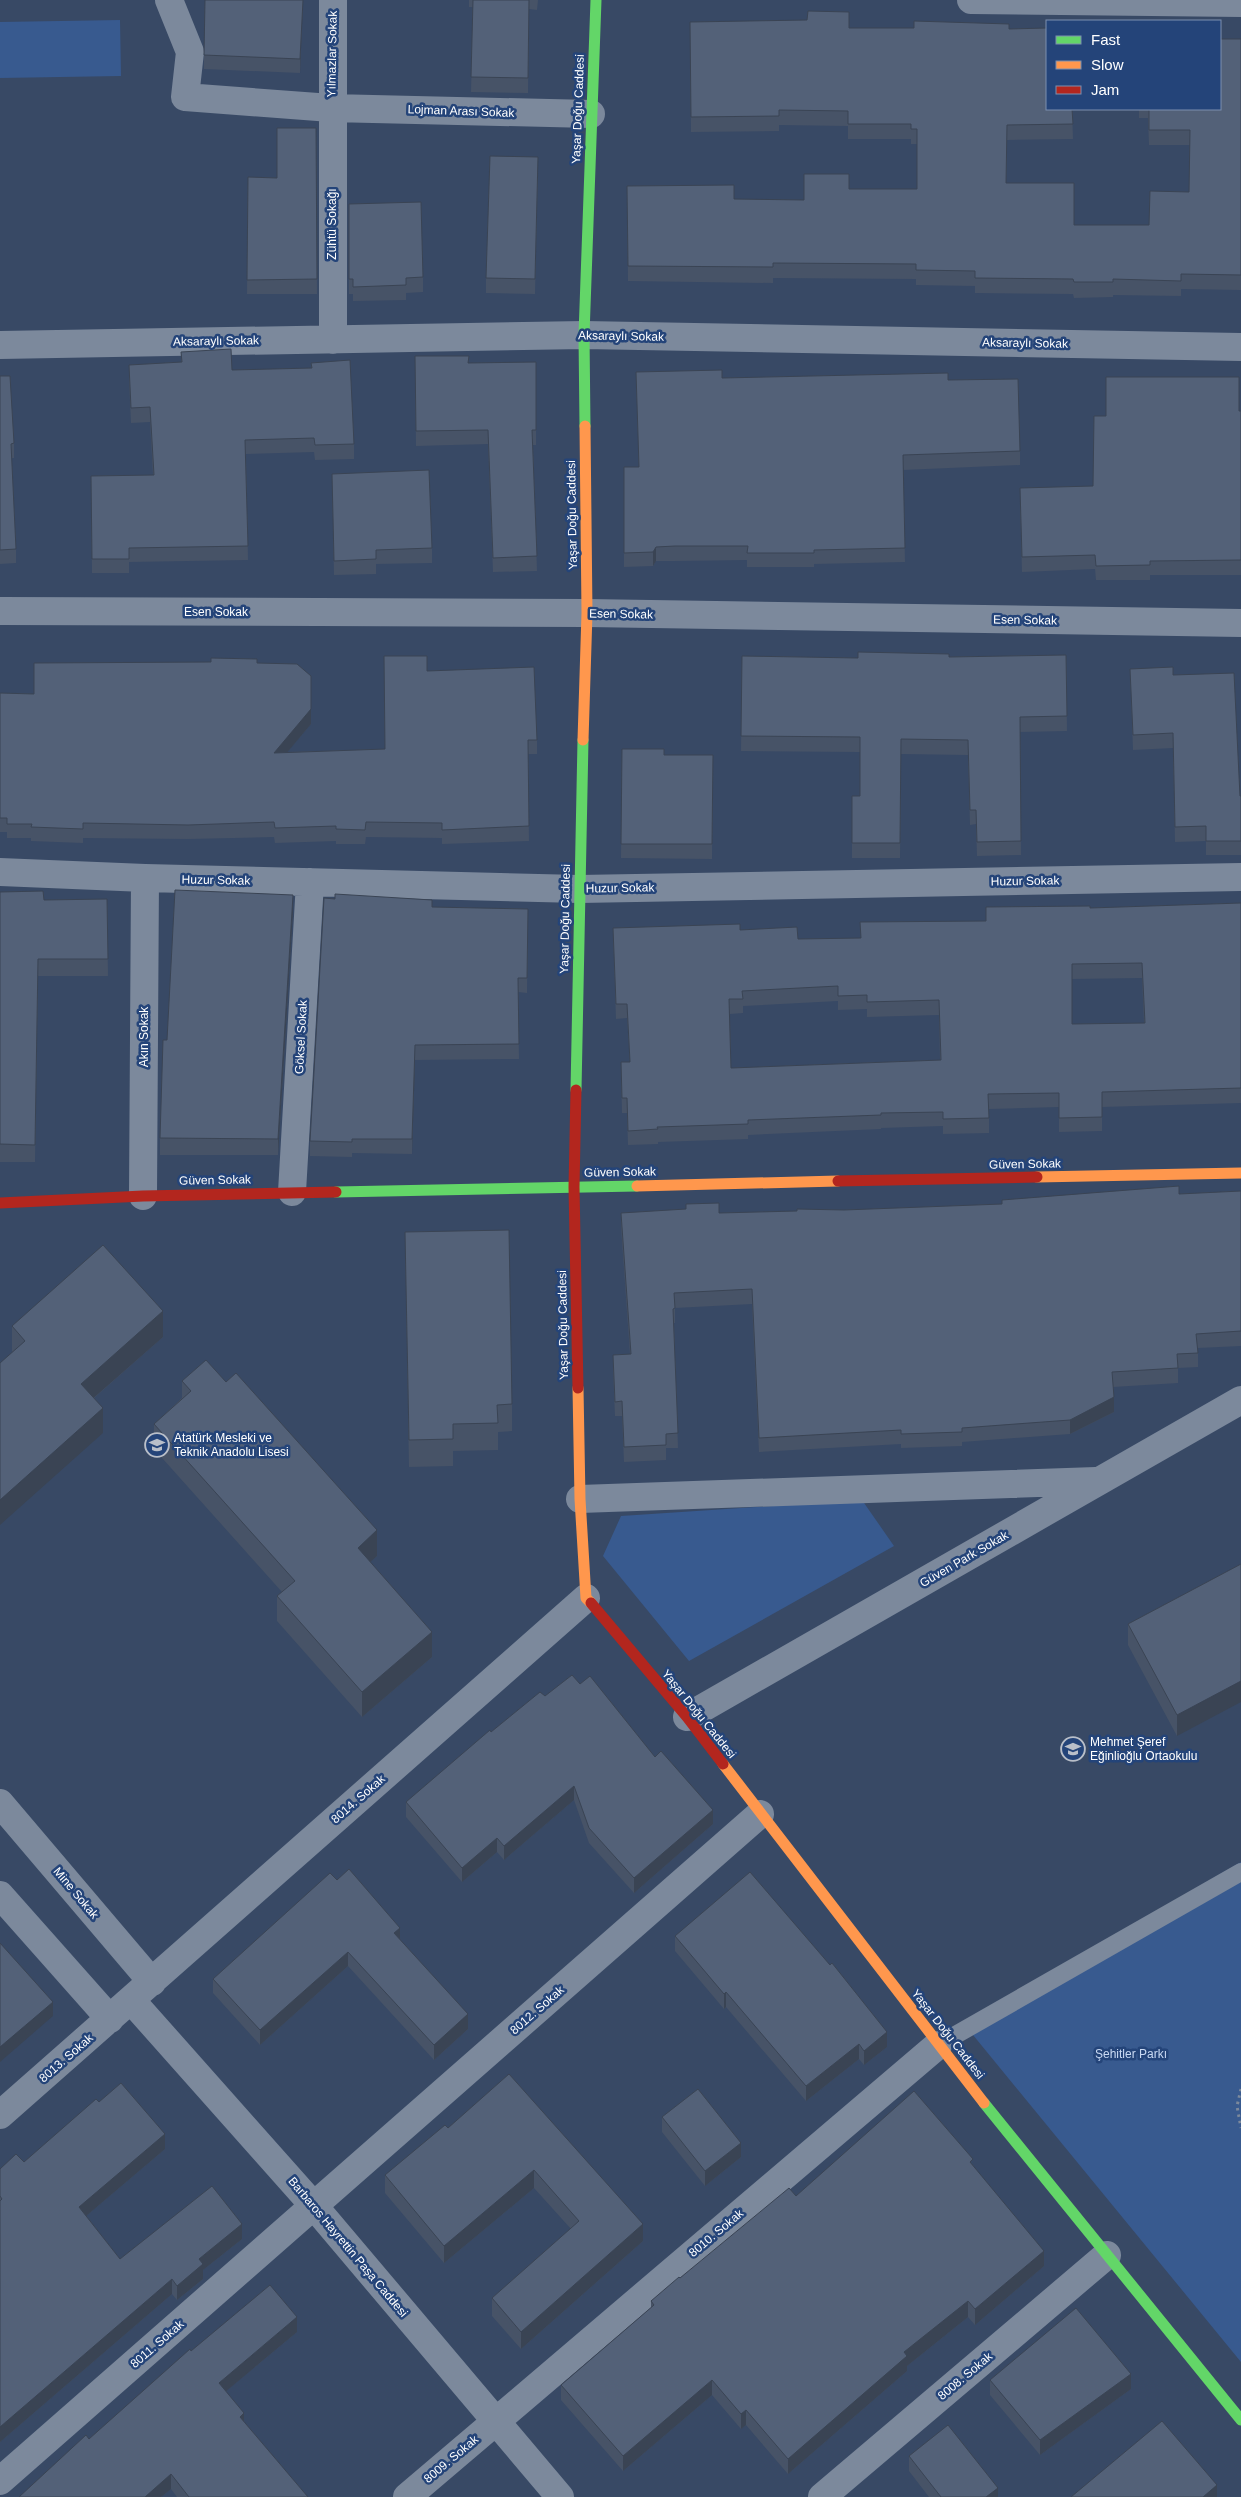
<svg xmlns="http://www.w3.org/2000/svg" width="1241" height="2497" viewBox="0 0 1241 2497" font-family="Helvetica,sans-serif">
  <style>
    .green { fill: #385a8f }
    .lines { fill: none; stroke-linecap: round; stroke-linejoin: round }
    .path { stroke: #7c899c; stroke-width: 3; stroke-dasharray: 2.5 4; stroke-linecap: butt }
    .lane { stroke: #7c899c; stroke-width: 18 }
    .street { stroke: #7c899c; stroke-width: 28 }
    .fast { stroke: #63d668; stroke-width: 11 }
    .slow { stroke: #ff974d; stroke-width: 11 }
    .jam { stroke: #b3261e; stroke-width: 11 }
    .wall { fill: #475367; fill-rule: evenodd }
    .shaded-wall { fill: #3a4454 }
    .building { fill: #536178; stroke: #3a4454; fill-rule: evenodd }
    .labels { text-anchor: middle; stroke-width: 5; stroke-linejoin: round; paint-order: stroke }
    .street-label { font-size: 12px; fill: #fff; stroke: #244479 }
    .poi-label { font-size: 12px; fill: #fff; stroke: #244479; text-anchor: start }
    .park-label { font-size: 12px; fill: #c9d9f3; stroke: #244479 }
  </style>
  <rect width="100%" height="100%" fill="#384965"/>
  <path class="green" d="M120,20L121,76L0,78V22Z
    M862,1500L894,1546L689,1661L603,1556L621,1516Z
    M1241,1862V2362L964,2024Z"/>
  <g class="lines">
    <path class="path" d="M1241,2089L1237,2106L1241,2128"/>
    <path class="lane" d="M938,2045L1241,1872"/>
    <path class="street" d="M169,0L190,52L185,97L331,108L591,114
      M333,0V340
      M971,0L1241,3
      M0,345L584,335L1241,347
      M0,611L587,613L1241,623
      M0,872L145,878L579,889L1241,877
      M292,1192L310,882
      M143,1196L145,878
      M580,1499L1096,1481
      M687,1717L1241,1400
      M0,1803L152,1982
      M0,1895L110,2019
      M131,2000L314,2206L560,2497
      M0,2115L586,1598
      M0,2481L760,1814
      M407,2497L938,2045
      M822,2497L1107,2255"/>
    <path class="fast" d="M585,426L584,335L596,0
      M576,1090L583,740
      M336,1192L637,1186
      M984,2103L1241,2420"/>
    <path class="slow" d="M583,740L587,613L585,426
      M1037,1177L1241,1173
      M637,1186L838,1181
      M578,1388L580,1499L586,1598L591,1603
      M723,1764L984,2103"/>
    <path class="jam" d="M576,1090L574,1187L578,1388
      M838,1181L1037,1177
      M0,1203L143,1196L336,1192
      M591,1603L687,1717L723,1764"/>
  </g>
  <path class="wall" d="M303,0L300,73L204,69V55Z
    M469,0H538L537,10L529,9L528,93L471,92L473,7H469Z
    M690,22L849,28L1009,29L1072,109L1073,139L1007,140L1006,183L1074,225H1149L1189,192L1190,145H1149L1148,118H1139V109H1220L1241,39V290L1181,289V296L1113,295V297L1074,298L1073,294L975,293V286L916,285V279L773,278V283L628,281L627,186L734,199L804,200L849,189H917V144H911V139H848V126L779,125V131L691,132Z
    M316,128L317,294H247L248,177L277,178Z
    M538,171L535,294L486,293V278Z
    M349,204L423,277V292L406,293V300L353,301V294H349Z
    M181,352L232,370L311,368V363L354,444V459L315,460L314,452L246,454L248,560L129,562V573H92L91,476L153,475L150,422L131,423L129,380V365L181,362Z
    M415,356L469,363L536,362V445H533L537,571L493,572L488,444L416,446Z
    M636,372L722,378L948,380L1020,451V465L903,470L905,562L814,564V567H747V560L675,561H656L653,566L624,567V467H639Z
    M0,376L14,443V458H11L16,549V563L0,564Z
    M1239,411H1241V575H1150V580H1096L1095,569L1022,572L1020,503L1093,486Z
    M332,474L432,548V563L376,564V574L334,575Z
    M1066,655L1067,731L1020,732L1021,855L977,856L976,824L970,825L968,755L901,754L900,858H852V796H860V752L741,751L742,656L858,658Z
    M257,663L311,724L287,752L385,749L427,671L537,740V754H528L529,841L442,844V838L366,837L365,844H336V841L275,843L274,837L188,839L83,838V843L31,841V838H7V832H0V693L34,694Z
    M1130,669L1173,675L1240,796H1241V855H1206V841L1175,842L1173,748L1133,750Z
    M622,749L664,755H713L712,859L621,858Z
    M0,892L44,900L107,899L108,976H38L35,1162H0Z
    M1241,903V1103L1102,1107V1131L1059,1132V1107L989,1109V1133L943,1134V1126L881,1128V1129L748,1135V1139L658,1142V1144L628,1145L627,1113H622L621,1077V1062H630L627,1018L616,1019L613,928L740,930L798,939L860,938L986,921L1090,908ZM1142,978L1144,1023L1072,1024V979ZM838,1001V1010L867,1009V1017L939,1015L940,1060L731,1068L730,1014L743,1013V1006Z
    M432,907L528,909L527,993L518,992L519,1059L415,1060L412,1154L352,1153V1157L310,1156V1141Z
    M293,911L278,1155H160V1138L167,1040Z
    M1241,1191V1346L1198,1348V1367L1178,1368V1383L1113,1387L1114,1412L1070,1434L962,1442V1446L901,1448V1444L759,1452L752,1304L675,1308V1323H674L678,1448H666V1460L624,1462L622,1416H615L613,1370V1355L630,1354L621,1227V1213H719L844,1210L1002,1204L1179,1194Z
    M405,1232L512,1404V1431L498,1432V1450L453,1451V1466L409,1467Z
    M12,1326L163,1337L94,1398L103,1433L12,1351Z
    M182,1381L377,1556L370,1562L432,1657L362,1717L277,1621V1596L282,1592L154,1449V1424L182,1398Z
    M1241,1564L1177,1736L1128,1645V1624Z
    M580,1684L655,1757L713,1824L634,1893L589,1843L574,1800L504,1860L497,1852L462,1882L406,1817V1802L491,1732L545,1696Z
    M337,1880L400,1940L468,2029L434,2060L348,1966L260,2045L213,1993V1979Z
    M675,1936L887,2047L864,2065L859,2059L806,2101L726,2007L724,2009L675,1951Z
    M509,2074L643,2241L521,2349L492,2316V2298L571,2229L534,2188L444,2263L385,2193V2175L448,2128Z
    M99,2102L165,2149L86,2216L120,2259L242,2239L203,2270V2279L177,2300L172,2294L0,2442V2169L24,2162Z
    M662,2117L741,2157L705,2186L662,2132Z
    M973,2165L1044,2266L975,2325L968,2317L907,2366V2371L788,2474L746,2425L741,2429L712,2395L623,2471L561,2400V2385L651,2308V2301L680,2278L796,2196Z
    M297,2332L226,2391L244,2422L308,2497H177L171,2489L161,2497H19L89,2439L191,2351Z
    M990,2380L1131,2389L1040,2455L990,2395Z
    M909,2456L998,2497H929L909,2471Z"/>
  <path class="shaded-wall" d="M303,0L300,73V59Z
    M656,547V561L653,566V552Z
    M311,709V724L274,768V753Z
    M293,895V911L278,1155V1139Z
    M415,1045V1060L412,1154V1139Z
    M163,1311V1337L81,1409V1384Z
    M1114,1397V1412L1070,1434V1420Z
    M103,1408V1433L0,1525V1500Z
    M377,1530V1556L358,1573V1548Z
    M432,1632V1657L362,1717V1692Z
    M1241,1681V1702L1177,1736V1715Z
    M574,1786V1800L504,1860V1846Z
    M713,1810V1824L634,1893V1878Z
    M497,1838V1852L462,1882V1868Z
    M400,1928V1942L394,1933Z
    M348,1952V1966L260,2045V2030Z
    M726,1992V2007L724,2009V1994Z
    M53,2002V2016L0,2062V2047Z
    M468,2014V2029L434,2060V2045Z
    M887,2032V2047L864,2065V2051Z
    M859,2044V2059L806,2101V2086Z
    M165,2134V2149L79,2222V2207Z
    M741,2143V2157L705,2186V2171Z
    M534,2170V2188L444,2263V2246Z
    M242,2224V2239L203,2270V2279L177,2300V2286L199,2259Z
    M643,2224V2241L521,2349V2332Z
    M1044,2251V2266L975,2325V2309Z
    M172,2279V2294L0,2442V2427Z
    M968,2301V2317L907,2366V2371L788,2474V2459L904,2352Z
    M297,2317V2332L219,2397V2383Z
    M1131,2374V2389L1040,2455V2440Z
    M712,2380V2395L623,2471V2456Z
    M746,2410V2425L741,2429V2414Z
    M244,2413V2427L240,2417Z
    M171,2474V2489L161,2497H145Z
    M1217,2485V2497H1203Z
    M998,2488V2497H986Z"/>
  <path class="building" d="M205,0H303L300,59L204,55Z
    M473,0H529L528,78L471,77Z
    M808,11L849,12V28H914V21L1009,24V29L1047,28V109H1072L1073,124L1007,125L1006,183H1074V225H1149L1150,191L1189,192L1190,130H1149V109H1220V39H1241V275L1181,274V281L1113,279V282H1074L1073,279L975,278V271L916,270V264L773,263V267L628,266L627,186L734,185V199L804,200V174H849V189H917V129H911V124H848V111L779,110V116L691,117L690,22L807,20Z
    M277,128H316L317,279L247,280L248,177L277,178Z
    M490,156L538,157L535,279L486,278Z
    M421,202L423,277L406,278V285L353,287V279H349V204Z
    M231,349L232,370L312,368L311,363L350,360L354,444L315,445L314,438L245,440L248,546L129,548V559H92L91,476L154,475L150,407L131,408L129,365L182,362L181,352Z
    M415,356H469L468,363L536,362V430H532L537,556L493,558L488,430L416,431Z
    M722,370V378L948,373V380L1018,379L1020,451L903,455L905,548L814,550V553H747L748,546H675L656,547L653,552L624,553V467H639L636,372Z
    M0,376H10L14,443L11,444L16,549L0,550Z
    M1106,377H1239V411H1241V560L1150,561V565L1096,566L1095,555L1022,557L1020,488L1093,486L1094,416H1106Z
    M429,470L432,548L376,550V559L334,561L332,474Z
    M858,652L949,654V657L1066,655L1067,716L1020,717L1021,841L977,842L976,810H970L968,740L901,739L900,843H852V796H860V737L741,736L742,656L858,658Z
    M384,656H427V671L534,667L537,740H528L529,826L442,830V823L366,822L365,830L336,829V826L275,828L274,822L188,825L83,823V829L31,827L32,824H7V818H0V693L34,694V663L211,662V658L257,659V663L297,664L311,676V709L274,753L385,749Z
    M1173,667V675L1234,673L1240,796H1241V841H1206V826L1175,827L1173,733L1133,735L1130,669Z
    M622,749H664V755H713L712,844H621Z
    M175,890L293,895L278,1139L160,1138L163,1040H167Z
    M43,891L44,900L107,899L108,959H38L35,1145L0,1144V892Z
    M335,894L432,900V907L528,909L527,978H518L519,1044L415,1045L412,1139H352V1142L310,1141L324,898L335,899Z
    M1241,903V1088L1102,1092V1117L1059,1118V1093L988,1094L989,1118L943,1119V1112L881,1113V1115L748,1120V1124L657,1127L658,1129L628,1131L627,1098H622L621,1062H630L627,1004H616L613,928L740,924V930L797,927L798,939L861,938L860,922L986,921V907L1090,906V908ZM1142,963L1145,1023L1072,1024V964ZM838,986V996L867,995V1002L939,1000L941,1060L731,1068L729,999H743L742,991Z
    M1179,1186V1194L1241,1191V1331L1196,1334L1198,1353L1177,1354L1178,1368L1112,1372L1114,1397L1070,1420L962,1428V1432L901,1434V1430L759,1438L752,1289L674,1293L675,1308L673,1309L678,1433L666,1434V1445L624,1447L622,1401L615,1402L613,1355L631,1354L621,1213L686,1209V1204L719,1203V1213L797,1211V1209L844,1210L1002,1204V1200Z
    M509,1230L512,1404L497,1405L498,1423L453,1424V1439L409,1440L405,1232Z
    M103,1245L163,1311L81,1384L103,1408L0,1500V1363L25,1341L12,1326Z
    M206,1360L226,1382L236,1373L377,1530L358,1548L432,1632L362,1692L277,1596L295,1581L154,1424L191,1391L182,1381Z
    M1241,1564V1681L1177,1715L1128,1624Z
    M572,1675L580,1684L590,1676L655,1757L661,1751L713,1810L634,1878L589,1828L574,1786L504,1846L497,1838L462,1868L406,1802L490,1730L491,1732L540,1692L545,1696Z
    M349,1869L400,1928L394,1933L468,2014L434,2045L348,1952L260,2030L213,1979L330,1873L337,1880Z
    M750,1872L830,1965L832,1963L887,2032L864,2051L859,2044L806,2086L726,1992L724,1994L675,1936Z
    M0,1943L53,2002L0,2047Z
    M509,2074L643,2224L521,2332L492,2298L579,2221L534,2170L444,2246L385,2175L445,2125L448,2128Z
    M121,2083L165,2134L79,2207L120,2259L212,2186L242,2224L199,2259L203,2264L177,2286L172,2279L0,2427V2201L2,2199L0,2196V2169L16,2154L24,2162L96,2099L99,2102Z
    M698,2089L741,2143L705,2171L662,2117Z
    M914,2091L973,2159L970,2162L1044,2251L975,2309L968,2301L904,2352L907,2356L788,2459L746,2410L741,2414L712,2380L623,2456L561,2385L654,2305L651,2301L679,2277L680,2278L789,2188L796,2196Z
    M270,2285L297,2317L219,2383L244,2413L240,2417L308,2497H189L171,2474L145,2497H19L86,2435L89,2439L190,2349L191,2351Z
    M1076,2308L1131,2374L1040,2440L990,2380Z
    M1162,2421L1217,2485L1203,2497H1071Z
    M948,2425L998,2488L986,2497H941L909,2456Z"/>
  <defs>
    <g id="school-ring" transform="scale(1.25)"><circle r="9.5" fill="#244479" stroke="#b9bfc9" stroke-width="1.5"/><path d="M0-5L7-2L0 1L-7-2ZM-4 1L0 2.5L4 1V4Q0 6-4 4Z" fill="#b9bfc9"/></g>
  </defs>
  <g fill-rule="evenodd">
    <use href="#school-ring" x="157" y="1445"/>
    <use href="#school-ring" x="1073" y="1749"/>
  </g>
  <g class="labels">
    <g class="street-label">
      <text transform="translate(332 54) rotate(-89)" y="4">Yılmazlar Sokak</text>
      <text transform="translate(578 109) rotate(-88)" y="4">Yaşar Doğu Caddesi</text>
      <text transform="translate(461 111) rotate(2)" y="4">Lojman Arası Sokak</text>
      <text transform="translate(332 224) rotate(-90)" y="4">Zühtü Sokağı</text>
      <text transform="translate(621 336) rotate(1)" y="4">Aksaraylı Sokak</text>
      <text transform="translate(216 341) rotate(-1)" y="4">Aksaraylı Sokak</text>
      <text transform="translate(1025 343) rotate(1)" y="4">Aksaraylı Sokak</text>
      <text transform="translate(572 515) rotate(-91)" y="4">Yaşar Doğu Caddesi</text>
      <text x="216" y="616">Esen Sokak</text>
      <text transform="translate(621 614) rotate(1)" y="4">Esen Sokak</text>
      <text transform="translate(1025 620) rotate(1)" y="4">Esen Sokak</text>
      <text transform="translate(216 880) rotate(1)" y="4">Huzur Sokak</text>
      <text transform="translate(1025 881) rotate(-1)" y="4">Huzur Sokak</text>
      <text transform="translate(620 888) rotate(-1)" y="4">Huzur Sokak</text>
      <text transform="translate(565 919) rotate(-89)" y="4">Yaşar Doğu Caddesi</text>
      <text transform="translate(144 1037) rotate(-90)" y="4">Akın Sokak</text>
      <text transform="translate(301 1037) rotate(-87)" y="4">Göksel Sokak</text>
      <text transform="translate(1025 1164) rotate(-1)" y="4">Güven Sokak</text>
      <text transform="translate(620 1172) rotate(-1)" y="4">Güven Sokak</text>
      <text transform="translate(215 1180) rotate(-1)" y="4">Güven Sokak</text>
      <text transform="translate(563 1325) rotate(-91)" y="4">Yaşar Doğu Caddesi</text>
      <text transform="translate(964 1559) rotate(-30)" y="4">Güven Park Sokak</text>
      <text transform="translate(699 1714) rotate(51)" y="4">Yaşar Doğu Caddesi</text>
      <text transform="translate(358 1799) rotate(-41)" y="4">8014. Sokak</text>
      <text transform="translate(76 1893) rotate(50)" y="4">Mine Sokak</text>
      <text transform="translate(537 2010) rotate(-41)" y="4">8012. Sokak</text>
      <text transform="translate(948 2034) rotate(52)" y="4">Yaşar Doğu Caddesi</text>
      <text transform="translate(66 2058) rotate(-41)" y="4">8013. Sokak</text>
      <text transform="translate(716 2233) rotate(-40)" y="4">8010. Sokak</text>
      <text transform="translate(348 2247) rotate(50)" y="4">Barbaros Hayrettin Paşa Caddesi</text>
      <text transform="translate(157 2344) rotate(-41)" y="4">8011. Sokak</text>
      <text transform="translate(965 2376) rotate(-40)" y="4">8008. Sokak</text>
      <text transform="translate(451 2459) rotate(-40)" y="4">8009. Sokak</text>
    </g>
    <g class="poi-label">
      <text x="174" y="1442">Atatürk Mesleki ve<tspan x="174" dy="14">Teknik Anadolu Lisesi</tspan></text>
      <text x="1090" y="1746">Mehmet Şeref<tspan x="1090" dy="14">Eğinlioğlu Ortaokulu</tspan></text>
    </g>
    <g class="park-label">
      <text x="1131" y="2058">Şehitler Parkı</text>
    </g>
  </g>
  <rect x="1046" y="20" width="175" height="90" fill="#244479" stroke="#7c8faf"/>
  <rect x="1056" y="36" width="25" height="8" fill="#63d668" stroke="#7c8faf"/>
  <text x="1091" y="45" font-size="15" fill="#ffffff">Fast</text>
  <rect x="1056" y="61" width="25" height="8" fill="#ff974d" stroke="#7c8faf"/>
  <text x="1091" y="70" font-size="15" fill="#ffffff">Slow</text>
  <rect x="1056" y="86" width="25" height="8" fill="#b3261e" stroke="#7c8faf"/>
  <text x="1091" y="95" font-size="15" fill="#ffffff">Jam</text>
</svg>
